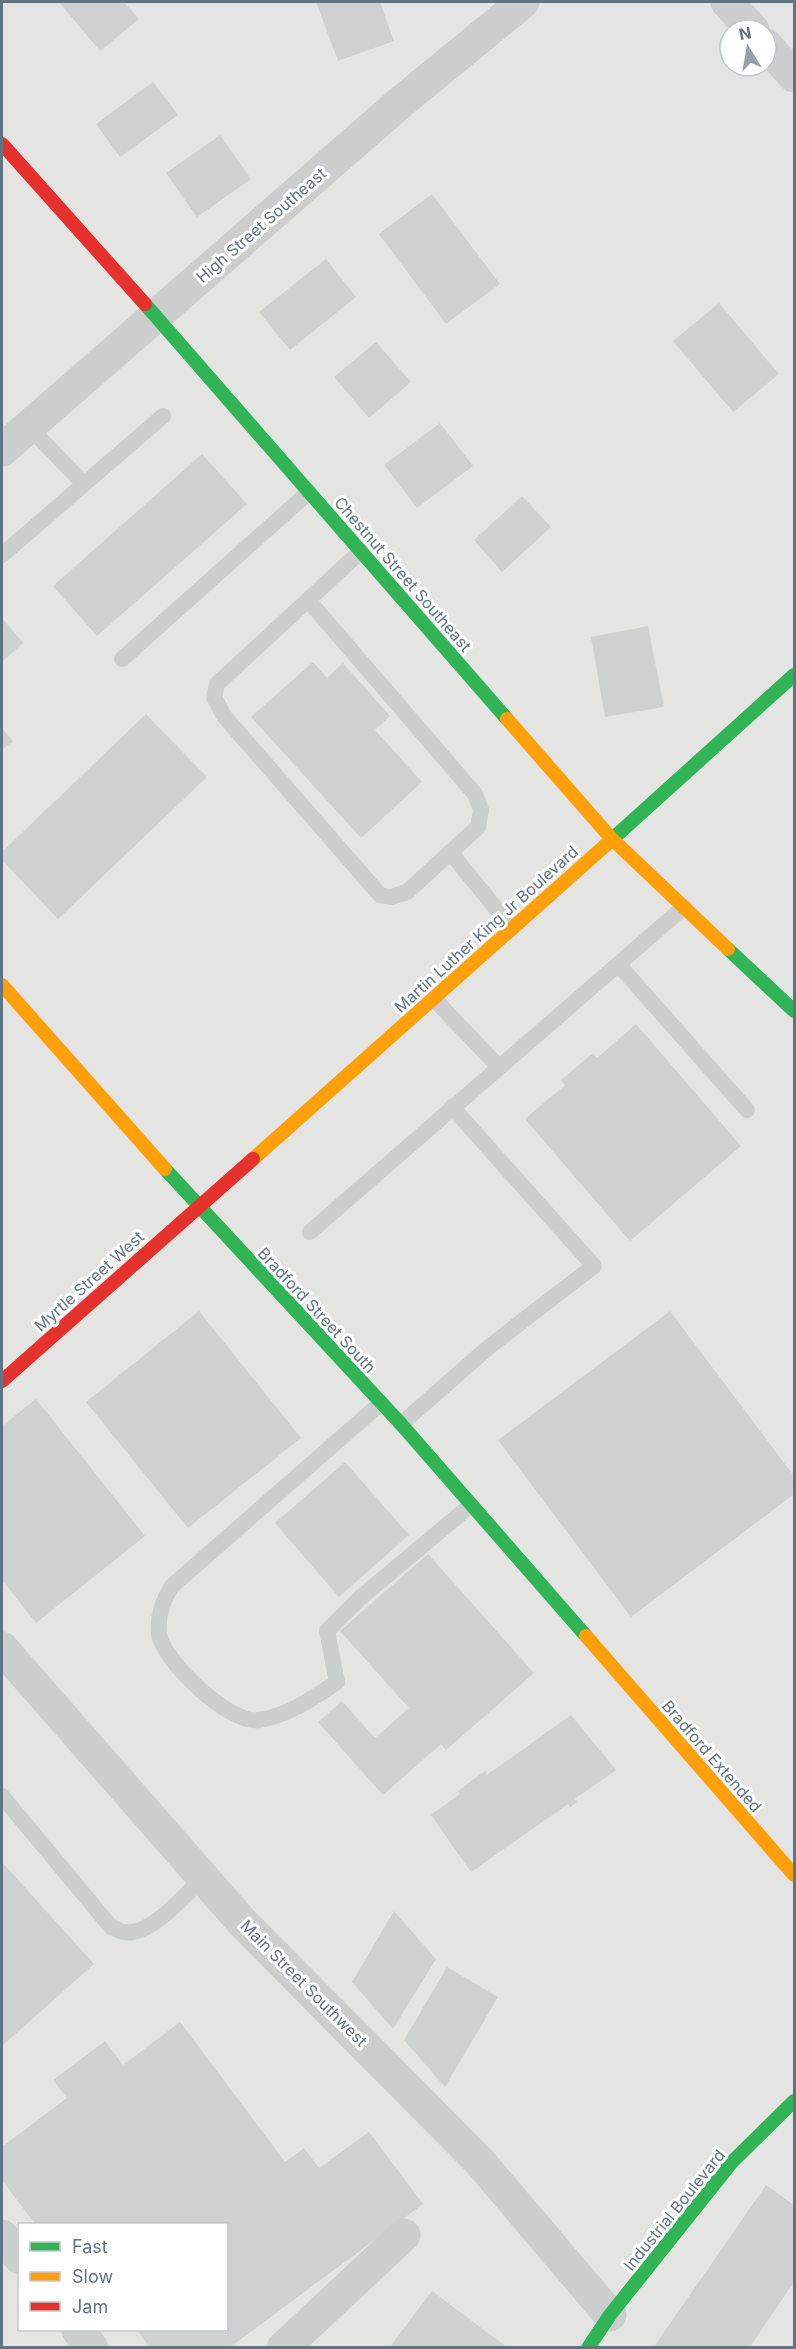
<svg xmlns="http://www.w3.org/2000/svg" width="796" height="2349" viewBox="0 0 796 2349" font-family="Inter,sans-serif">
  <style>
    .built { fill: #e4e5e3; fill-rule: evenodd }
    .building { fill: #cfd0d0 }
    .lines { fill: none; stroke-linecap: round; stroke-linejoin: round }
    .lane { stroke: #cccece; stroke-width: 16 }
    .street { stroke: #cccece; stroke-width: 33 }
    .fast { stroke: #30b455; stroke-width: 14 }
    .slow { stroke: #ff9f0a; stroke-width: 14 }
    .jam { stroke: #e5322d; stroke-width: 14 }
    .labels { text-anchor: middle; stroke-width: 6; stroke-linejoin: round; paint-order: stroke }
    .street-label { font-size: 16px; fill: #617484; stroke: #fff }
  </style>
  <rect width="100%" height="100%" fill="#f4f4f1"/>
  <path class="built" d="M2,2H794V2347L2,2348ZM730,30H766V66H730ZM20,2224H226V2330H20Z"/>
  <path class="building" d="M59,2H124L139,19L100,51Z
    M316,2H380L394,41L338,61Z
    M153,82L178,115L120,157L96,124Z
    M220,135L251,179L197,217L166,173Z
    M432,194L500,284L446,324L379,234Z
    M326,259L356,297L290,350L259,312Z
    M719,303L779,374L733,412L673,341Z
    M376,342L411,382L369,418L334,377Z
    M440,423L473,466L417,508L384,465Z
    M202,454L247,504L97,636L53,586Z
    M522,496L551,527L502,572L474,540Z
    M2,618L23,643L2,662Z
    M648,626L664,707L605,717L591,637Z
    M313,662L327,678L343,663L390,716L375,730L422,782L361,838L251,717Z
    M146,714L207,777L58,919L2,860V852Z
    M2,728L13,741L2,750Z
    M636,1024L741,1146L630,1241L525,1119L565,1085L561,1080L593,1053L597,1058Z
    M199,1311L301,1438L188,1528L86,1402Z
    M670,1311L794,1476V1494L631,1617L498,1440Z
    M36,1399L145,1536L36,1623L2,1580V1426Z
    M345,1462L409,1535L339,1597L275,1523Z
    M428,1554L534,1673L446,1750L441,1744L383,1795L318,1722L342,1701L375,1738L409,1708L340,1631Z
    M571,1715L616,1770L575,1799L577,1802L570,1807L568,1804L471,1872L431,1815L460,1794L458,1791L485,1771L487,1775Z
    M2,1862L94,1964L2,2046Z
    M394,1911L436,1959L393,2029L352,1982Z
    M447,1967L498,1997L445,2087L404,2040Z
    M180,2022L285,2162L304,2148L319,2168L369,2132L423,2204L229,2348H150L137,2330H226V2224H35L2,2180V2147L67,2098L53,2080L105,2041L123,2065Z
    M766,2185L794,2205V2282L749,2348H653Z
    M432,2291L508,2348H389Z"/>
  <g class="lines">
    <path class="lane" d="M29,427L84,484
      M2,555L163,416
      M308,600L475,794L481,810L478,827L407,892L391,897L380,895L224,716L214,697L217,684L361,551
      M122,659L309,492
      M450,852L512,928
      M618,964L747,1110
      M434,999L498,1066
      M310,1232L684,907
      M381,1403L172,1586C163,1600 157,1617 159,1634C163,1661 230,1725 259,1720C288,1716 313,1698 337,1682L327,1631L360,1598L471,1505
      M401,1424L490,1346L594,1266L452,1107
      M2,1796L111,1927C115,1928 120,1932 124,1932C150,1937 186,1894 203,1877"/>
    <path class="street" d="M727,2L753,30
      M766,45L794,76
      M2,450L401,102L523,2
      M2,1648L242,1922L480,2162L610,2315
      M2,2236L20,2258
      M78,2330L92,2348
      M283,2348L404,2235"/>
    <path class="fast" d="M145,304L507,719
      M608,843L794,675
      M728,949L794,1011
      M165,1169L401,1424L586,1636
      M588,2348L610,2315L732,2162L794,2101"/>
    <path class="slow" d="M507,719L611,838L728,949
      M2,985L165,1169
      M253,1159L608,843
      M586,1636L794,1875"/>
    <path class="jam" d="M2,144L145,304
      M2,1381L253,1159"/>
  </g>
  <g class="labels">
    <g class="street-label">
      <text transform="translate(261 225) rotate(-41)" y="6">High Street Southeast</text>
      <text transform="translate(403 574) rotate(49)" y="6">Chestnut Street Southeast</text>
      <text transform="translate(486 929) rotate(-42)" y="6">Martin Luther King Jr Boulevard</text>
      <text transform="translate(89 1281) rotate(-42)" y="6">Myrtle Street West</text>
      <text transform="translate(317 1310) rotate(47)" y="6">Bradford Street South</text>
      <text transform="translate(712 1756) rotate(49)" y="6">Bradford Extended</text>
      <text transform="translate(304 1983) rotate(45)" y="6">Main Street Southwest</text>
      <text transform="translate(674 2210) rotate(-51)" y="6">Industrial Boulevard</text>
    </g>
  </g>
  <rect width="796" height="2349" fill="none" stroke="#617484" stroke-width="6"/>
  <rect x="18" y="2223" width="210" height="108" fill="#ffffff" stroke="#c0c7ce" stroke-width="1.5"/>
  <rect x="30" y="2242" width="30" height="9" fill="#30b455" stroke="#c0c7ce" stroke-width="1.5"/>
  <text x="72" y="2253" font-size="18" fill="#617484">Fast</text>
  <rect x="30" y="2272" width="30" height="9" fill="#ff9f0a" stroke="#c0c7ce" stroke-width="1.5"/>
  <text x="72" y="2283" font-size="18" fill="#617484">Slow</text>
  <rect x="30" y="2302" width="30" height="9" fill="#e5322d" stroke="#c0c7ce" stroke-width="1.5"/>
  <text x="72" y="2313" font-size="18" fill="#617484">Jam</text>
  <g transform="translate(748 48) rotate(349)"><circle r="28" fill="#ffffff" stroke="#c0c7ce" stroke-width="1.5"/>
  <path d="M0-4.5L10 22L0 15L-10 22Z" fill="#94a1aa"/>
  <text y="-9" font-size="16" font-weight="bold" text-anchor="middle" fill="#617484">N</text>
  </g>
</svg>
